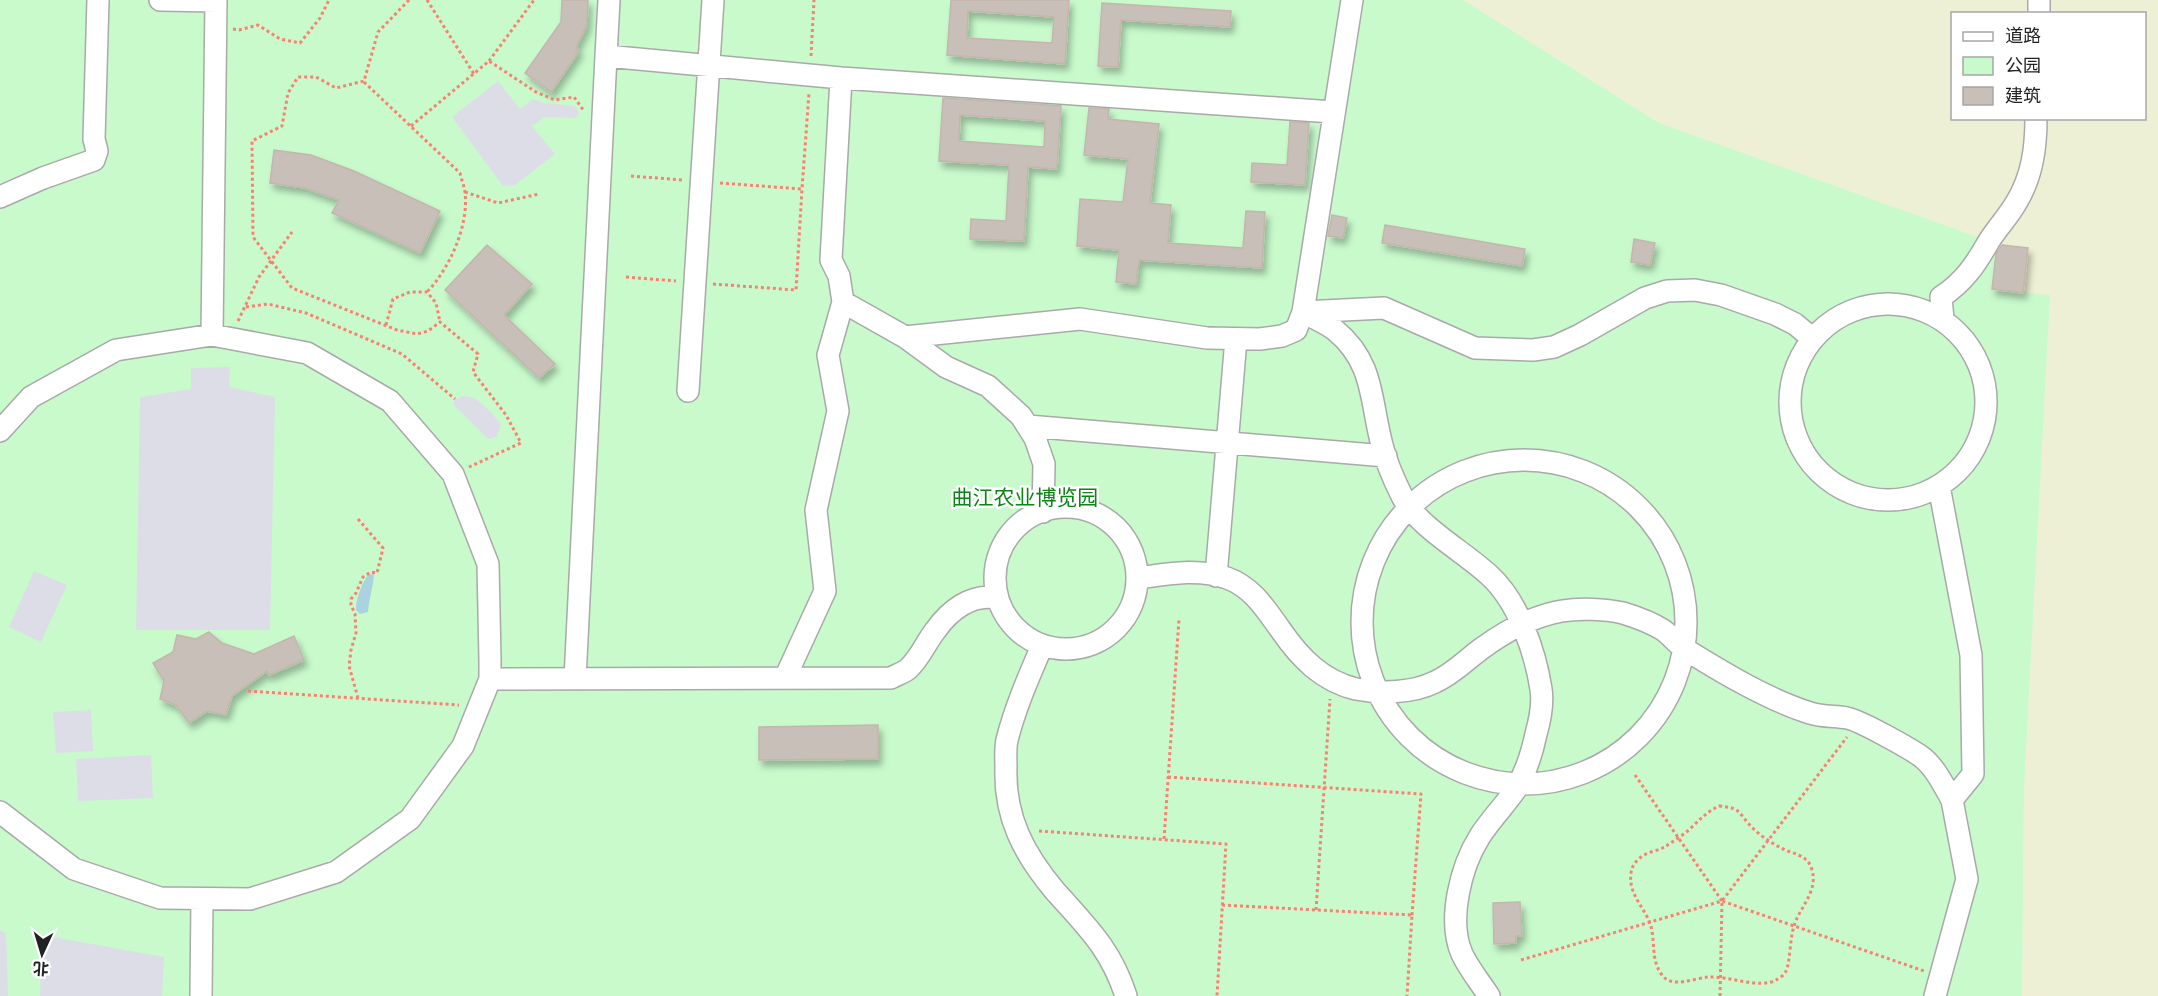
<svg xmlns="http://www.w3.org/2000/svg" width="2158" height="996" viewBox="0 0 2158 996" font-family="Overpass,'Noto Sans SC',sans-serif">
  <style>
    .farmland { fill: #eef0d5; fill-rule: evenodd }
    .park { fill: #c8facc }
    .plaza { fill: #dddde8 }
    .water { fill: #aad3df }
    .building { fill: #c7bfb8; stroke: #c4b6ab; stroke-width: 1.5; fill-rule: evenodd; filter: url(#shadow) }
    .lines { fill: none; stroke-linecap: round; stroke-linejoin: round }
    .minor-casing { stroke: #a9a9a9; stroke-width: 24 }
    .path { stroke: #fa8072; stroke-width: 3; stroke-dasharray: 3 3; stroke-linecap: butt }
    .minor { stroke: #fff; stroke-width: 21 }
    .labels { text-anchor: middle; stroke-width: 5; stroke-linejoin: round; paint-order: stroke }
    .park-label { font-size: 21px; fill: #0c8416; stroke: #fff }
  </style>
  <defs>
    <filter id="shadow"><feDropShadow dx="3.5" dy="6" stdDeviation="3" flood-color="#0004"/></filter>
  </defs>
  <rect width="100%" height="100%" fill="#f2efe9"/>
  <path class="farmland" d="M1463,0H2158V996H2022L2024,788L2050,296L2023,293L2028,248L1997,244L1659,123ZM1952,14H2144V118H1952Z"/>
  <path class="park" d="M0,0H1463L1659,123L1997,244L1992,289L2050,295L2024,788L2022,996H0Z"/>
  <path class="plaza" d="M498,81L520,109L533,99L545,103L575,106L579,112L578,116L574,118L544,117L532,126L555,154L515,185L503,186L452,117Z
    M230,367L229,387L275,397L270,630H136L140,397L191,389V368Z
    M464,396L475,398L492,413L501,425L496,437L488,439L453,404L455,399Z
    M34,571L67,585L41,642L9,627Z
    M91,710L93,751L56,753L53,712Z
    M151,755L153,798L78,801L76,759Z
    M0,930L6,933L8,996H0Z
    M42,935L164,957L162,996H40Z"/>
  <path class="water" d="M374,574C373,588 369,599 368,612L360,614L356,610C355,601 362,583 368,575Z"/>
  <path class="building" d="M562,0H588L587,25L576,47L579,51L551,92L525,73L561,22Z
    M951,0H1069L1065,64L947,55ZM968,11L1054,17L1052,43L967,38Z
    M1102,3L1231,11L1230,27L1121,20L1118,67L1098,66Z
    M943,98L1061,106L1057,169L1028,167L1024,241L970,239L971,219L1006,221L1009,165L939,161ZM960,115L1045,121L1044,147L959,141Z
    M1089,108L1109,109L1108,119L1159,124L1150,203L1171,205L1168,243L1243,248L1246,211L1265,212L1262,268L1139,260L1136,284L1116,282L1119,250L1077,246L1080,199L1123,202L1128,159L1084,155Z
    M1290,122L1309,123L1305,185L1251,182L1252,163L1287,165Z
    M274,150L311,155L354,171L440,211L420,253L332,213L339,200L305,188L270,183Z
    M1332,215L1347,218L1343,238L1328,236Z
    M1385,225L1525,249L1522,266L1382,243Z
    M1634,239L1655,243L1650,265L1631,262Z
    M487,245L532,284L504,315L555,364L539,378L445,290Z
    M2002,245L2028,248L2023,293L1992,289L1996,254Z
    M209,632L222,643L254,654L294,636L304,660L269,675L267,671L232,696L226,715L207,711L189,723L176,705L160,699L164,681L153,663L173,652L177,635L196,639Z
    M878,725V759L759,760V727Z
    M1520,902L1522,936H1516V943L1494,944L1493,903Z"/>
  <g class="lines">
    <g class="minor-casing">
      <path id="minor" d="M160,0L216,1
        M1352,0L1303,312C1313,318 1326,323 1335,330C1375,363 1370,401 1382,445C1386,462 1394,480 1402,496C1419,528 1462,550 1489,575C1518,601 1535,651 1541,689C1543,702 1540,720 1536,734C1532,753 1526,772 1516,789C1505,805 1491,819 1480,836C1461,866 1447,920 1462,954C1469,969 1480,982 1489,996
        M2039,14V0
        M606,56L609,0
        M841,78L831,260L839,276L843,302
        M0,197L43,178L94,160L97,151L94,139L98,0
        M1790 402a98 98 0 1 1 196 0a98 98 0 1 1-196 0Z
        M1943,320L1941,297C1964,282 1976,264 1989,241C1997,228 2008,217 2016,203C2032,177 2036,149 2036,118
        M212,335L216,0
        M905,337L946,367L988,386L1021,416L1035,438L1044,464L1043,512
        M688,391L713,0
        M1028,426L1386,456
        M0,431L31,397L116,350L212,335L307,353L390,401L453,474L488,564L490,660V679L463,746L410,819L336,872L250,899L160,898L74,869L0,812
        M1362 622a162 162 0 1 1 324 0a162 162 0 1 1-324 0Z
        M995 578a71 71 0 1 1 142 0a71 71 0 1 1-142 0Z
        M1216,576L1236,339
        M1138,578C1167,574 1198,568 1227,578C1252,587 1265,608 1280,629C1300,658 1322,681 1356,689C1381,694 1413,693 1435,682C1453,674 1466,660 1481,649C1504,632 1533,616 1562,611C1580,608 1605,609 1623,613C1636,617 1652,623 1663,630C1672,636 1678,646 1688,651C1725,674 1769,700 1810,713C1822,717 1835,716 1847,718C1859,720 1907,747 1919,755C1934,765 1943,784 1952,800
        M1042,646C1029,676 1015,708 1007,740C1005,749 1006,758 1006,767C1004,817 1024,854 1055,891C1087,927 1111,949 1126,996
        M785,678L825,591L816,510L838,411L828,355L843,302L905,337L1080,319L1207,338L1260,339L1282,336L1296,330L1303,312L1384,308L1475,348L1533,350L1554,347L1580,335L1645,298L1667,291L1695,290L1721,295L1775,314L1795,324L1813,339
        M490,679L891,678C896,675 903,673 908,669C920,658 925,644 935,631C949,611 971,593 997,598
        M575,679L606,56L841,78L1333,112
        M201,996L202,899
        M1935,996L1967,879L1952,800L1973,774L1971,655L1939,486"/>
    </g>
    <path class="path" d="M409,0L378,32L364,81L336,88L316,77H298L288,93L282,126L252,141L253,237L292,288L397,330L417,334L428,331L440,322L478,354L473,372L506,415L521,443L469,467
      M427,0L474,74
      M233,29L239,30L258,25L280,39L300,43L320,18L329,0
      M811,56L814,0
      M489,61L534,0
      M364,82L460,173C461,179 464,185 465,192C469,225 450,268 427,292
      M411,126L489,61L536,92L555,100L574,97L584,111
      M631,176L683,180
      M720,183L802,189L809,93
      M465,192L498,203L539,194
      M626,277L676,281
      M713,284L796,290L802,189
      M246,307L268,304L306,313L402,354L455,399
      M238,321L259,277L292,232
      M386,325L393,299L410,292H427L436,303L440,322
      M358,519L383,548L377,573L371,572L363,577L356,593L351,599V605L355,614L356,633L351,650L349,666L358,698
      M248,691L459,705
      M1635,775L1722,901
      M1168,777L1421,794L1412,915
      M1719,806C1739,808 1737,810 1748,823C1756,833 1770,842 1781,848C1792,854 1806,854 1811,867C1820,890 1800,906 1794,926C1790,938 1790,963 1786,971C1785,975 1779,978 1776,980C1759,989 1729,976 1709,977C1694,978 1672,989 1662,975C1650,959 1656,941 1650,923C1643,906 1628,893 1631,873C1632,866 1635,862 1640,858C1646,852 1657,851 1665,847C1673,841 1684,835 1691,828C1700,819 1707,812 1719,806Z
      M1039,831L1226,844L1217,996
      M1164,839L1179,619
      M1222,905L1412,915L1407,996
      M1316,910L1330,699
      M1521,960L1722,901L1924,971
      M1720,996L1722,901L1847,737"/>
    <use href="#minor" class="minor"/>
  </g>
  <g class="labels">
    <g class="park-label">
      <text x="1025" y="505">曲江农业博览园</text>
    </g>
  </g>
  <rect x="1951" y="12" width="195" height="108" fill="#ffffff" stroke="#a7a7a7" stroke-width="1.5"/>
  <rect x="1963" y="32" width="30" height="9" fill="#ffffff" stroke="#a7a7a7" stroke-width="1.5"/>
  <text x="2005" y="42" font-size="18" fill="#222222">道路</text>
  <rect x="1963" y="57" width="30" height="18" fill="#c8facc" stroke="#a7a7a7" stroke-width="1.5"/>
  <text x="2005" y="72" font-size="18" fill="#222222">公园</text>
  <rect x="1963" y="87" width="30" height="18" fill="#c7bfb8" stroke="#a7a7a7" stroke-width="1.5"/>
  <text x="2005" y="102" font-size="18" fill="#222222">建筑</text>
  <g transform="translate(42 954) rotate(184)" stroke="#ffffff" stroke-width="4.5" paint-order="stroke">
  <path d="M0-4.5L10 22L0 15L-10 22Z" fill="#222222"/>
  <text y="-9" font-size="16" font-weight="bold" text-anchor="middle" fill="#222222">北</text>
  </g>
</svg>
